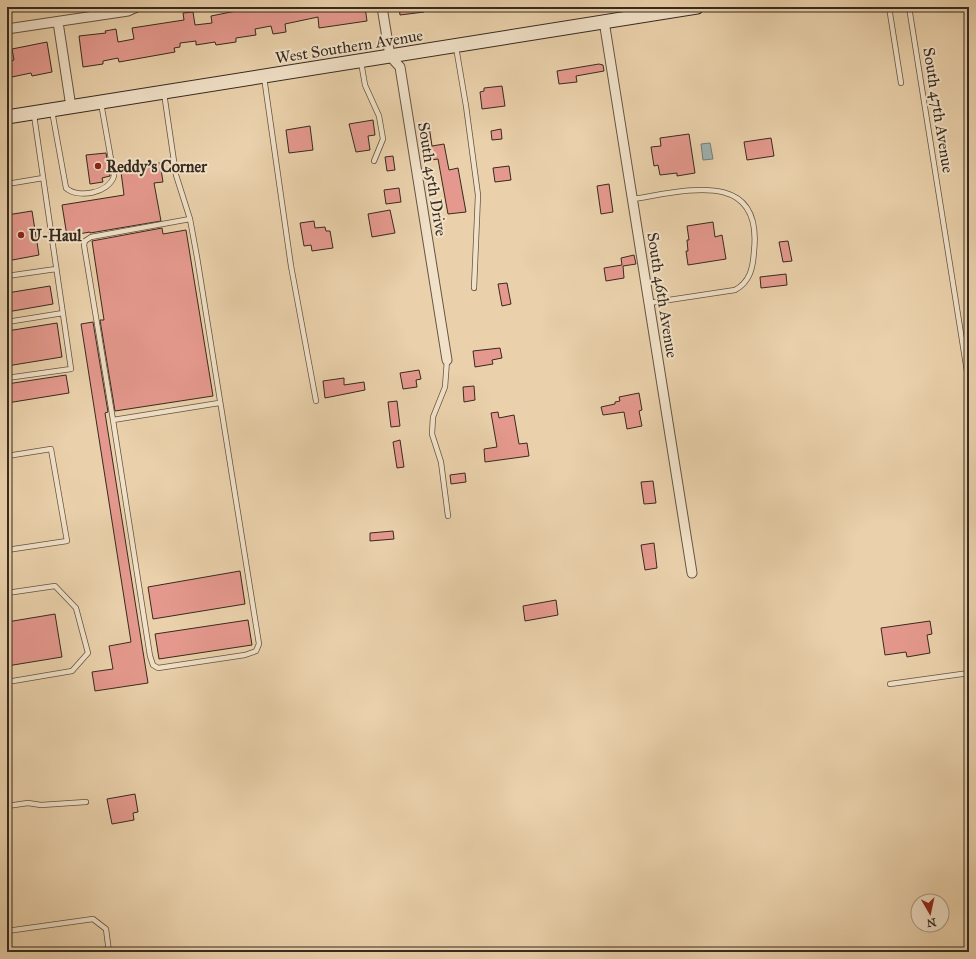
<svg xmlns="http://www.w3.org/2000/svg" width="976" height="959" viewBox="0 0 976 959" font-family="'IM FELL Great Primer',serif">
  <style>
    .water { fill: #9eb4b6; stroke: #757d7a }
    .building { fill: #e5998e; stroke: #372a1f }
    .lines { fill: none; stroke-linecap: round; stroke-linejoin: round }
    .lane-casing { stroke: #645442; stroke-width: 6 }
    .street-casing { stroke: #645442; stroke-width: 11 }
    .secondary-casing { stroke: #372a1f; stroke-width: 15 }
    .lane { stroke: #f1e1c8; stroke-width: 4.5 }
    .street { stroke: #f1e1c8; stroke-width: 9 }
    .secondary { stroke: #f1e1c8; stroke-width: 13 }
    .poi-dot { fill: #8f2418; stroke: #f1e1c8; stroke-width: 1.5 }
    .labels { text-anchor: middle; stroke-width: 4; stroke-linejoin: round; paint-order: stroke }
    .street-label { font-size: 16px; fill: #372a1f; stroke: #f1e1c8 }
    .poi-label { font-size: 16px; font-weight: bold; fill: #372a1f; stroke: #f1e1c8; text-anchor: start }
  </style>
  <rect width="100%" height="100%" fill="#ead1ab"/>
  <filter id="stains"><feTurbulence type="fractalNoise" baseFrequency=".005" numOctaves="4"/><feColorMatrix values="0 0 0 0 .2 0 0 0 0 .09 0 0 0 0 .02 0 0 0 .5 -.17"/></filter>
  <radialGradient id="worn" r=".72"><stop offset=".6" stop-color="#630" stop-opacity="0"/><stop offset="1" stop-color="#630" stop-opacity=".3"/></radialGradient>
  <path class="water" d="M710,143L713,159L703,160L701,144Z
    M969,156V221L965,179Z"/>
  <path class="building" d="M256,7H365L367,21L319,28L318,17L285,24L286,32L273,34L271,26L255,29L256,35L236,38V42L216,45L215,42L196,45V41L180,43V47L174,48L175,52L119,62L118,58L103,61V64L83,67L79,36L106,33L105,31L116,29L118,42L134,39L132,28L184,20L183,13L193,12L195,25L212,23L211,16Z
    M399,7H424V12L400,15Z
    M47,42L52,72L32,76L31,73L7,78V62L14,60L12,49Z
    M599,64L603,65L604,71L576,76L577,82L559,84L557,71Z
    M502,86L505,106L482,109L480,92L484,91V88Z
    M373,120L375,135L368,136L370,150L356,152L349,124Z
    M310,126L313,150L289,153L286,130Z
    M429,126L432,146L444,144L449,170L458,168L466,212L448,214L438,159L424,161L419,128Z
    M501,129L502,139L492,140L491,131Z
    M689,134L695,173L677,176V173L660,175L658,165L654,166L651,147L661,146L660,138Z
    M771,138L774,156L747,160L744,142Z
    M106,153L110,176L102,178L103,182L90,184L86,155Z
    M393,156L395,170L387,171L385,157Z
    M160,163L163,182L154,183L161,221L90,233V232L67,236L62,205L124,195L121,172H126L125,167Z
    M509,166L511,180L495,182L493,168Z
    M609,184L613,212L601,214L597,186Z
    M399,188L401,202L386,204L384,190Z
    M390,210L395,233L372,237L368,214Z
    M32,211L39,255L7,261V215Z
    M314,221L315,228L325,227L326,231H330L333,248L312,251L311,245L304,246L300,223Z
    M713,222L715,237L722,235L726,259L688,265L686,251H688L687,240H689L687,226Z
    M162,228L163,234L186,230L213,396L115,411L100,320H104L92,241Z
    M788,241L792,261L783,262L779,242Z
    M634,255L636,264L623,266L624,278L606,281L604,268L622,265L621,258Z
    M786,274L787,285L761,288L760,277Z
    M507,283L511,304L502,306L498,284Z
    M50,286L53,304L7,312V293Z
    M93,322L108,412L105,413L148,683L95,691L92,672L113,669L109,646L131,642L81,324Z
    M57,323L62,357L7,366V331Z
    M500,348L502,358L492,360L493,364L475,367L473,351Z
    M419,370L421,379L416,380L417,387L403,389L400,373Z
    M66,375L69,393L7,403V384Z
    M344,378V385L364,382L365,390L325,398L323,381Z
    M474,386L475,400L464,402L463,387Z
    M639,393L642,410L639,411L642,426L627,429L624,412L603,415L601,407L615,404V402L620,401L619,397Z
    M397,401L400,426L391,427L388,402Z
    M498,412L499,418L514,415L519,444L527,443L529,456L485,462L484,449L497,447L491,413Z
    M400,440L404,467L397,468L393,442Z
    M465,473L466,482L451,484L450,475Z
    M653,481L656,503L644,504L641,482Z
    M393,531L394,539L370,541V533Z
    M654,543L657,568L645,570L641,545Z
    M240,571L245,604L153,619L148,587Z
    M556,600L558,615L525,621L523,606Z
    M55,614L62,657L7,666V622Z
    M248,620L252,645L159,659L155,634Z
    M930,621L932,634L927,635L930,653L907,657L906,652L885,655L881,628Z
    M135,794L138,812L133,813L134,820L112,824L107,799Z"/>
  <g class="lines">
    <g class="lane-casing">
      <path id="lane" d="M889,7L901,83
        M909,7L969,384
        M456,47L466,106L478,195L474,288
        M361,62L365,85L379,116L383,139L374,161
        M264,77L291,266L316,401
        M164,93L176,175L190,219L197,257L259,644L256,651L245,655L158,668L153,665L150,656L113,420L84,245L85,241L91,237L190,219
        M52,111L66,188C78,199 109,193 114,176L101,103
        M7,184L43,178
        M633,199C685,191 763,168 754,251C753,268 750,282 735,290L649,303
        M7,276L56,269
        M7,322L63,313
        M447,360L445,387L433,417L432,434L441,462L448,516
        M7,378L71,369L34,115
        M113,420L219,403
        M7,456L51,449L67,541L7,550
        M7,593L55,586L76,608L88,653L72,671L7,682
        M890,684L969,673
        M7,806L28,803L41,805L86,802
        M7,931L93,919L106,929L109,952"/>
    </g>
    <g class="street-casing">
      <path id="street" d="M382,7L390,56L400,67L447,360
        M604,21L692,573
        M58,22L71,107
        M7,29L128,11L137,7"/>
    </g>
    <g class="secondary-casing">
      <path id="secondary" d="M7,117L697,7"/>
    </g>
    <use href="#lane" class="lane"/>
    <use href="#street" class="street"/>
    <use href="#secondary" class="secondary"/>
  </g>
  <g class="poi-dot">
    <circle cx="98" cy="166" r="4"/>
    <circle cx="21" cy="235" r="4"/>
  </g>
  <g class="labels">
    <g class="street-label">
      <text transform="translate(349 46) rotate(-9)" y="6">West Southern Avenue</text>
      <text transform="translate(939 110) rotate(81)" y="6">South 47th Avenue</text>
      <text transform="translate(433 179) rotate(81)" y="6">South 45th Drive</text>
      <text transform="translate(663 295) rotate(81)" y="6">South 46th Avenue</text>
    </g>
    <g class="poi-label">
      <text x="106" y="172">Reddy's Corner</text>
      <text x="29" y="241">U-Haul</text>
    </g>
  </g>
  <rect width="976" height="959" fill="none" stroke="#ead1ab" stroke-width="24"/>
  <rect x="8" y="8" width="960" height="943" fill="none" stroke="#372a1f" stroke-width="2"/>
  <rect x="12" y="12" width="952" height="935" fill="none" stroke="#372a1f"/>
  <g transform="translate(930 913) rotate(171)"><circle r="19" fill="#f1e1c8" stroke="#a79884"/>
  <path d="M0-3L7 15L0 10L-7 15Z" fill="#8f2418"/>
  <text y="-6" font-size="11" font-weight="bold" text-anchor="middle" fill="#372a1f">N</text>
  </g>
  <rect width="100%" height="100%" filter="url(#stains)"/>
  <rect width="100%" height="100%" fill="url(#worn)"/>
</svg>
